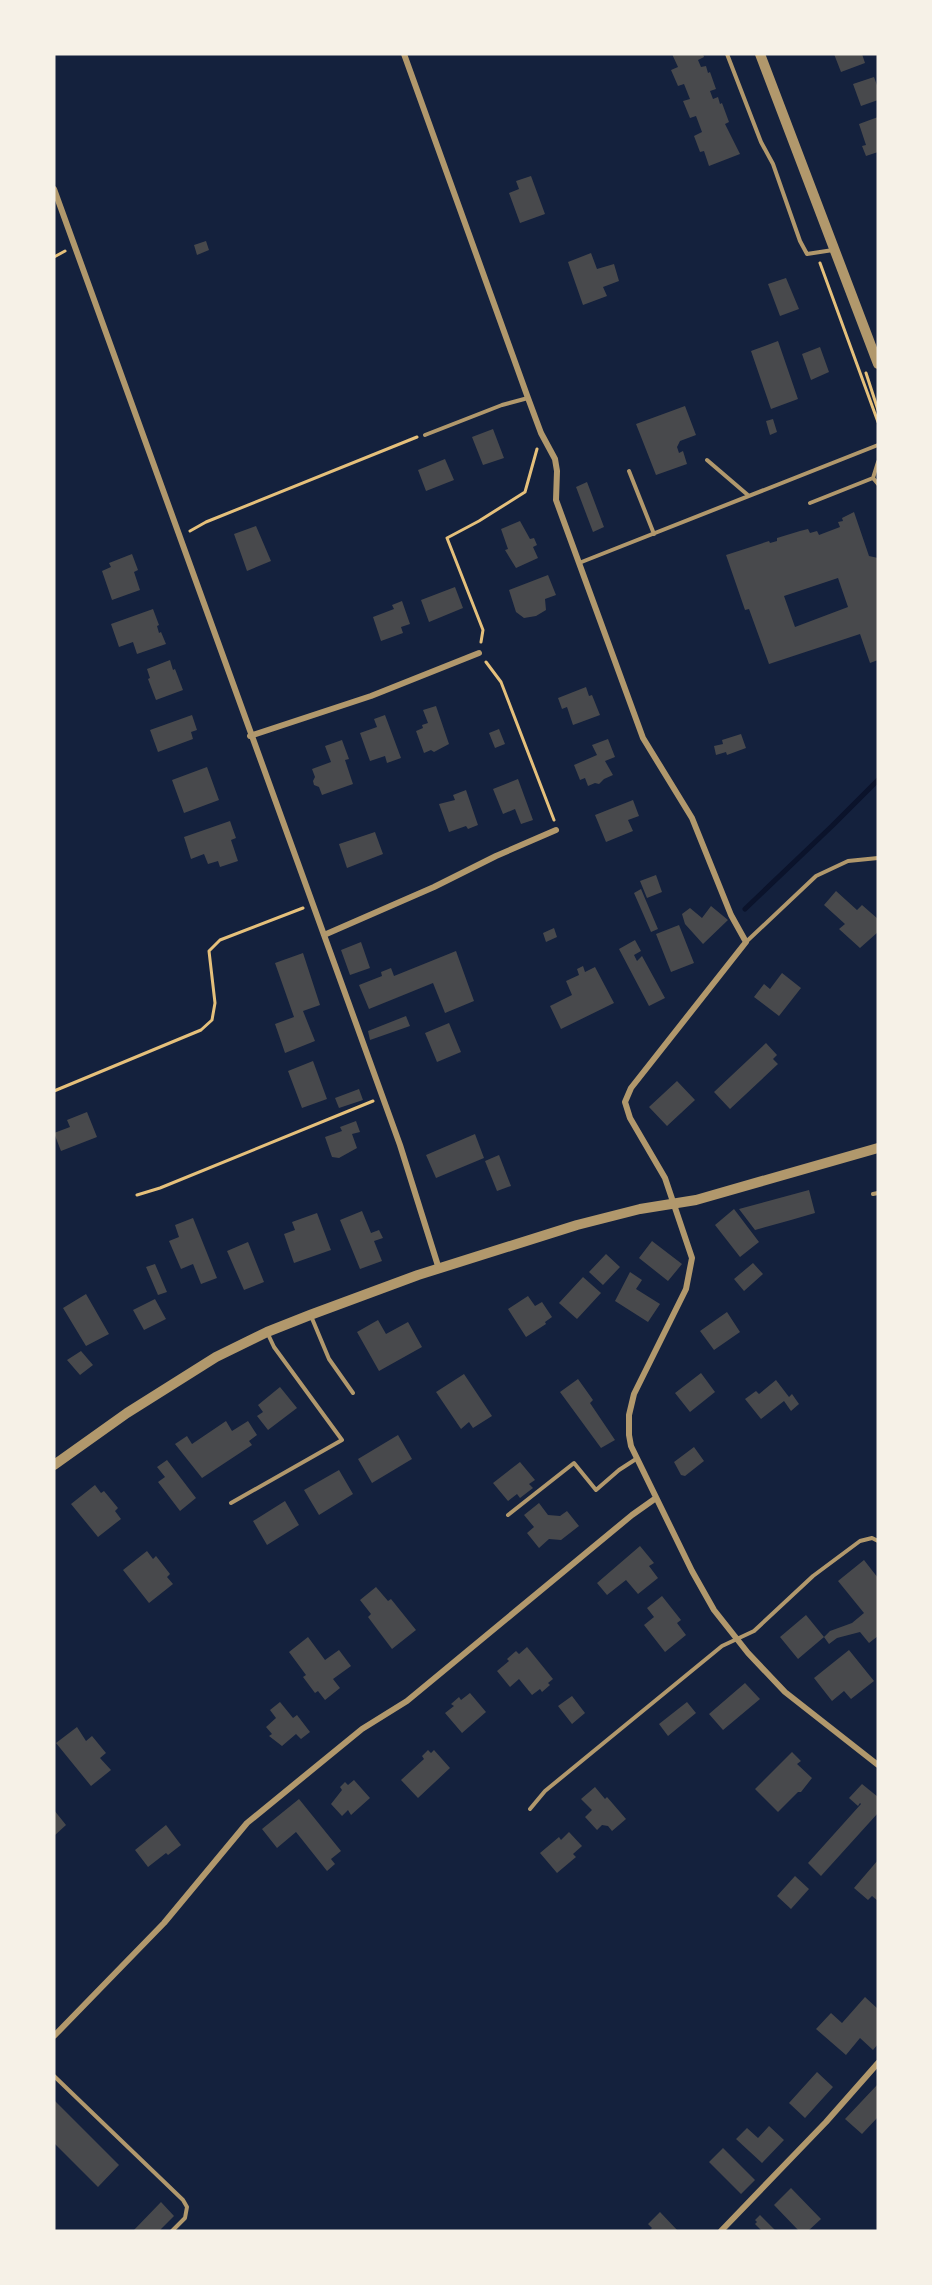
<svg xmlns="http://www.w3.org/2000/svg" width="932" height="2285" viewBox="0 0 932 2285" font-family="'Open Sans',sans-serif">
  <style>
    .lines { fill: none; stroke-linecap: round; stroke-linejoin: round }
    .stream { stroke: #0b132b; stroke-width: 5 }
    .building { fill: #48494c; fill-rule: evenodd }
    .path { stroke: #e5c07b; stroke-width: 3 }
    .service { stroke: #b1986c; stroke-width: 4 }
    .minor { stroke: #b1986c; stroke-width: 6 }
    .tertiary { stroke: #b1986c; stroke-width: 10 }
  </style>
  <rect width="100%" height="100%" fill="#14213d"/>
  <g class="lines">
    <path class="stream" d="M745,909L832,826L878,780"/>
  </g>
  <path class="building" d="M672,54H703L704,57L698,60L701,67L706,66L708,73L710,72L716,89L710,91L713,99L718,97L720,104L722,103L729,122L725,124L740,154L709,166L704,151L700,152L694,136L702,132L696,116L690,118L683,101L690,99L684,84L678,86L671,70L678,67Z
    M834,54H862L865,63L841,72Z
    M874,77L878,88V100L861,106L853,84Z
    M878,117V152L866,156L862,146L866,145L859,124Z
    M531,176L545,214L520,223L509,193L519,189L516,181Z
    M206,241L209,250L197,255L194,245Z
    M591,253L597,269L614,264L619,281L603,287L607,296L583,305L568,262Z
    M786,278L799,309L780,316L768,284Z
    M778,341L798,399L771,409L751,351Z
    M820,347L829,372L811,380L802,354Z
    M685,406L696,435L680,441L677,447L679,453L683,451L687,464L656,475L636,424Z
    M773,419L777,432L770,435L766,421Z
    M493,429L504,458L483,465L472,437Z
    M445,459L454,480L426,491L418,470Z
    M587,482L604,527L593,532L576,487Z
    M854,512L869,556L878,558V660L870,663L860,634L769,664L749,609L745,610L726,555L769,541L770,543L777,541V538L800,531L808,529L810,533L817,531L819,535L840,527L838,522L843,521L842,518ZM838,578L848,607L795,627L784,596Z
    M520,521L530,539L534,538L537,545L533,547L538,558L516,568L505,550L508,549L501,529Z
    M256,526L271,561L247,571L234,534Z
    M132,554L138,570L134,572L140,590L112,600L102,571L111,567L109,563Z
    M548,575L556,595L545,599L546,610L536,616L524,618L516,612L509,590Z
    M455,587L463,608L429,622L421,600Z
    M402,601L410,624L401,627L403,633L381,641L373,617L394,609L392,605Z
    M153,609L159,625L157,626L159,633L161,632L166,644L137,654L133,642L119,647L111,624Z
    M170,660L173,670L175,669L183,690L156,700L148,679L150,678L147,669Z
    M586,687L589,696L592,695L600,715L573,725L567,707L562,709L558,698Z
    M436,706L449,744L434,752L431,750L424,753L416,731L423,728L422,725L428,723L423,710Z
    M192,715L197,730L191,732L193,739L158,752L150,730Z
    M385,715L401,758L387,763L385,756L370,761L360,733L377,727L374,719Z
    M499,729L505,744L495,748L489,733Z
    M741,734L746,748L727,755L726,752L716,755L714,746L723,744L722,740Z
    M608,739L615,757L605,761L613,775L604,779L599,784L595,783L588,786L585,778L580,780L574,765L597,755L592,745Z
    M342,740L349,759L345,760L353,784L322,795L319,787L314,785L313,781L315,777L312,769L331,762L325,746Z
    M207,767L219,800L184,813L172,780Z
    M518,779L533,820L521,824L515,809L503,814L493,789Z
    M466,790L478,825L468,829L466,826L449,832L439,804L455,800L453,795Z
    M633,800L639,816L628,820L633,831L606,842L595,815Z
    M230,821L236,838L231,840L238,861L220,867L218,861L208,864L204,854L191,859L184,837Z
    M375,832L383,854L347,868L339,844Z
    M656,875L662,892L647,898L640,881Z
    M641,889L658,929L651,932L634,893Z
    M836,891L857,910L862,905L878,919V932L860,948L839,929L845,924L824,905Z
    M711,906L728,920L703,944L685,924L682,914L690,908L702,918Z
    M679,925L694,963L671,972L656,934Z
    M554,928L557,937L546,942L543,933Z
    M635,940L641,951L634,955L637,961L642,956L665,998L649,1006L619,949Z
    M361,942L370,968L350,975L341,950Z
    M456,951L474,1001L445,1013L433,983L369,1009L359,985L382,976L381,972L391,968L394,976Z
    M303,953L320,1005L303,1011L315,1041L285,1053L275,1024L294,1017L275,963Z
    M583,966L585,972L595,967L614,1003L561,1029L550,1006L572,995L566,981L579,975L577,969Z
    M782,973L801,988L779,1016L754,997L764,984L770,989Z
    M406,1016L410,1026L370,1040L368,1031Z
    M449,1023L461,1052L437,1062L425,1033Z
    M766,1043L777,1055L773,1059L778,1064L730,1109L714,1092Z
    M313,1061L327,1099L302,1108L288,1071Z
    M677,1081L695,1100L667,1126L649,1107Z
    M359,1089L363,1100L339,1108L335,1098Z
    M87,1112L97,1137L61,1151L54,1133L70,1127L67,1120Z
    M356,1121L360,1132L352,1134L357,1148L339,1158L332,1157L325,1137L342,1131L340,1127Z
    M475,1134L484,1158L436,1178L426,1155Z
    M499,1155L511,1186L497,1191L485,1161Z
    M809,1190L815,1213L791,1220L755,1230L739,1209Z
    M734,1209L759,1242L740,1257L715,1225Z
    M362,1211L371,1233L379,1230L383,1238L374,1241L382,1261L360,1269L340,1220Z
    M317,1213L331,1250L294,1263L284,1234L295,1230L292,1222Z
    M193,1218L217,1278L201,1284L193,1264L181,1269L169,1241L179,1237L175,1225Z
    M652,1241L682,1264L668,1281L639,1258Z
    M248,1242L264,1282L244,1290L227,1251Z
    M606,1254L620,1267L603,1285L589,1272Z
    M753,1263L763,1274L744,1291L734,1279Z
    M155,1264L167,1292L158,1295L146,1267Z
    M630,1272L642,1280L636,1289L660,1304L648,1322L615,1301Z
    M583,1277L601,1293L577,1319L559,1303Z
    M86,1294L109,1334L86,1346L63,1308Z
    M528,1296L535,1306L542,1302L552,1317L545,1322L546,1324L526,1337L508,1309Z
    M155,1299L166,1319L144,1330L133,1310Z
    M727,1312L740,1332L714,1350L700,1331Z
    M378,1320L386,1334L408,1322L422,1347L379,1371L357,1332Z
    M81,1351L93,1365L80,1375L67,1360Z
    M701,1373L715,1392L690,1412L675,1393Z
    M464,1374L492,1416L473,1428L469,1422L461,1429L436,1392Z
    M578,1379L593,1400L590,1403L615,1440L601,1448L560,1392Z
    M776,1380L789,1397L792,1394L799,1404L791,1411L784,1401L761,1419L745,1399L756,1391L759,1394Z
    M280,1387L297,1408L268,1430L257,1416L263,1412L258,1405Z
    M226,1421L232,1431L248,1421L257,1435L249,1441L252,1445L202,1478L175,1444L187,1436L192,1444Z
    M398,1435L412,1459L372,1483L358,1459Z
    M694,1447L704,1461L685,1476L681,1475L674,1462Z
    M167,1460L196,1498L180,1511L158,1482L165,1477L157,1467Z
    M520,1462L535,1480L529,1484L533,1488L520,1498L517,1494L508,1501L493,1483Z
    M339,1470L353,1494L319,1515L304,1490Z
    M95,1485L101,1493L104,1491L118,1508L115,1511L121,1519L98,1537L71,1504Z
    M285,1501L299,1525L267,1545L253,1521Z
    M539,1503L548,1515L560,1516L567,1511L579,1526L561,1540L549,1539L539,1548L527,1533L534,1527L524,1515Z
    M640,1546L654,1563L649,1566L658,1578L638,1594L626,1580L607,1595L597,1583Z
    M147,1551L153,1559L156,1556L170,1574L167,1577L173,1584L149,1603L123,1570Z
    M864,1560L878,1578V1636L869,1643L860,1632L837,1638L829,1644L824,1637L798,1659L780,1637L806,1615L824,1637L830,1631L852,1623L864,1613L838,1581Z
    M376,1587L388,1601L391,1599L416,1630L392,1649L368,1617L371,1614L360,1600Z
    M662,1596L681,1620L677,1623L686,1635L665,1652L644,1625L654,1617L647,1608Z
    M308,1637L325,1660L339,1650L351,1666L333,1679L340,1688L325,1700L318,1691L315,1693L303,1677L306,1675L289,1652Z
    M527,1647L553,1679L548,1683L550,1685L542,1692L540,1689L532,1695L519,1679L510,1687L497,1671L509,1661L507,1659L516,1651L519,1654Z
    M849,1650L874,1681L851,1699L844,1691L832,1701L814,1678Z
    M745,1683L760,1699L723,1730L709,1714Z
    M470,1693L486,1712L462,1733L445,1713L454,1706L451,1704L459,1697L461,1700Z
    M572,1696L585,1713L572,1724L558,1706Z
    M280,1702L293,1718L297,1715L310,1732L301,1739L296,1734L282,1746L269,1736L272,1734L266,1727L276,1718L270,1710Z
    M687,1702L696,1713L668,1736L659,1724Z
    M77,1727L86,1741L92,1736L106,1753L100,1758L111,1770L91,1786L56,1743Z
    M428,1750L431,1753L434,1750L450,1768L418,1798L401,1780L424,1759L422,1756Z
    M792,1752L801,1761L797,1764L812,1778L801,1792H798L778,1812L755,1789Z
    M354,1780L370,1798L351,1815L348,1810L342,1816L331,1804L342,1790L340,1787L345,1782L348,1785Z
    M862,1784L878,1797V1813L821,1876L808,1863L861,1804L860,1803L858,1806L849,1798Z
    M595,1787L605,1799L607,1797L626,1819L612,1831L608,1826L602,1825L597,1830L585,1817L592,1810L581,1799Z
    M299,1799L341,1851L331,1859L335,1864L327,1871L296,1832L277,1848L262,1829Z
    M54,1810L66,1825L54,1836Z
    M166,1825L181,1845L168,1855L166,1853L148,1867L135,1850Z
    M569,1832L582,1846L573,1854L576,1857L557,1873L540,1853L559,1837L561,1840Z
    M878,1860V1901L872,1896L868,1900L854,1888Z
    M795,1876L809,1889L791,1909L777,1896Z
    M865,1997L878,2009V2044L873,2050L860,2038L846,2055L816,2029L831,2013L842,2023Z
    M817,2072L833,2087L805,2118L789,2103Z
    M878,2084V2117L862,2134L845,2119Z
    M54,2100L119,2165L98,2187L54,2143Z
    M769,2126L784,2140L762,2163L736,2139L747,2128L758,2138Z
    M723,2148L755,2180L741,2194L709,2162Z
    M791,2188L821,2219L808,2231H799L774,2205Z
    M161,2202L174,2216L159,2231H133Z
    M660,2212L678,2231H649L652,2228L648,2224Z
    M760,2215L776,2231H762L755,2224L757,2222L755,2220Z"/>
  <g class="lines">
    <path class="path" d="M54,257L65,251
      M820,263L878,422
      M866,373L878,410
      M190,531L206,522L417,437
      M481,642L483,630L447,538L479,521L525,492L537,449
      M486,662L501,682L554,820
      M54,1091L201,1030L212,1020L215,1003L209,951L220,940L303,908
      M137,1195L160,1188L373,1101"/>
    <path class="service" d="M727,54L761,142L773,164L800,241L807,254L833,250
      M425,435L502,405L528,398
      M707,460L749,496
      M878,462L873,478L878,484
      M629,471L654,534
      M810,503L873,478
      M579,563L878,445
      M746,942L816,876L848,861L878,858
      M873,1194L878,1193
      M311,1316L329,1359L353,1393
      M231,1503L342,1440L274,1347L267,1332
      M508,1515L574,1463L596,1490L619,1470L636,1459
      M530,1809L545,1791L722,1646L754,1631L813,1576L860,1541L872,1538L878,1541
      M54,2076L183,2200L187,2207L185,2218L172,2231"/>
    <path class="minor" d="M404,54L528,398L541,433L555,459L557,471L556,500L643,738L692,818L731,915L746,942L631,1088L625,1102L630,1118L665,1178L692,1258L686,1289L634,1394L629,1415V1435L631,1446L692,1571L714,1610L748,1653L785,1692L878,1765
      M54,189L400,1145L439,1269
      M250,736L371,696L479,653
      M324,935L434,887L496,856L556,830
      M54,2036L164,1923L247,1823L362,1729L407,1701L632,1515L656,1498
      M721,2231L826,2122L878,2063"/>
    <path class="tertiary" d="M760,54L878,364
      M54,1465L127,1413L216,1357L267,1332L310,1315L418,1275L577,1225L640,1209L696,1200L878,1148"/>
  </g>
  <rect width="932" height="2285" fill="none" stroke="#f6f1e7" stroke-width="111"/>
</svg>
